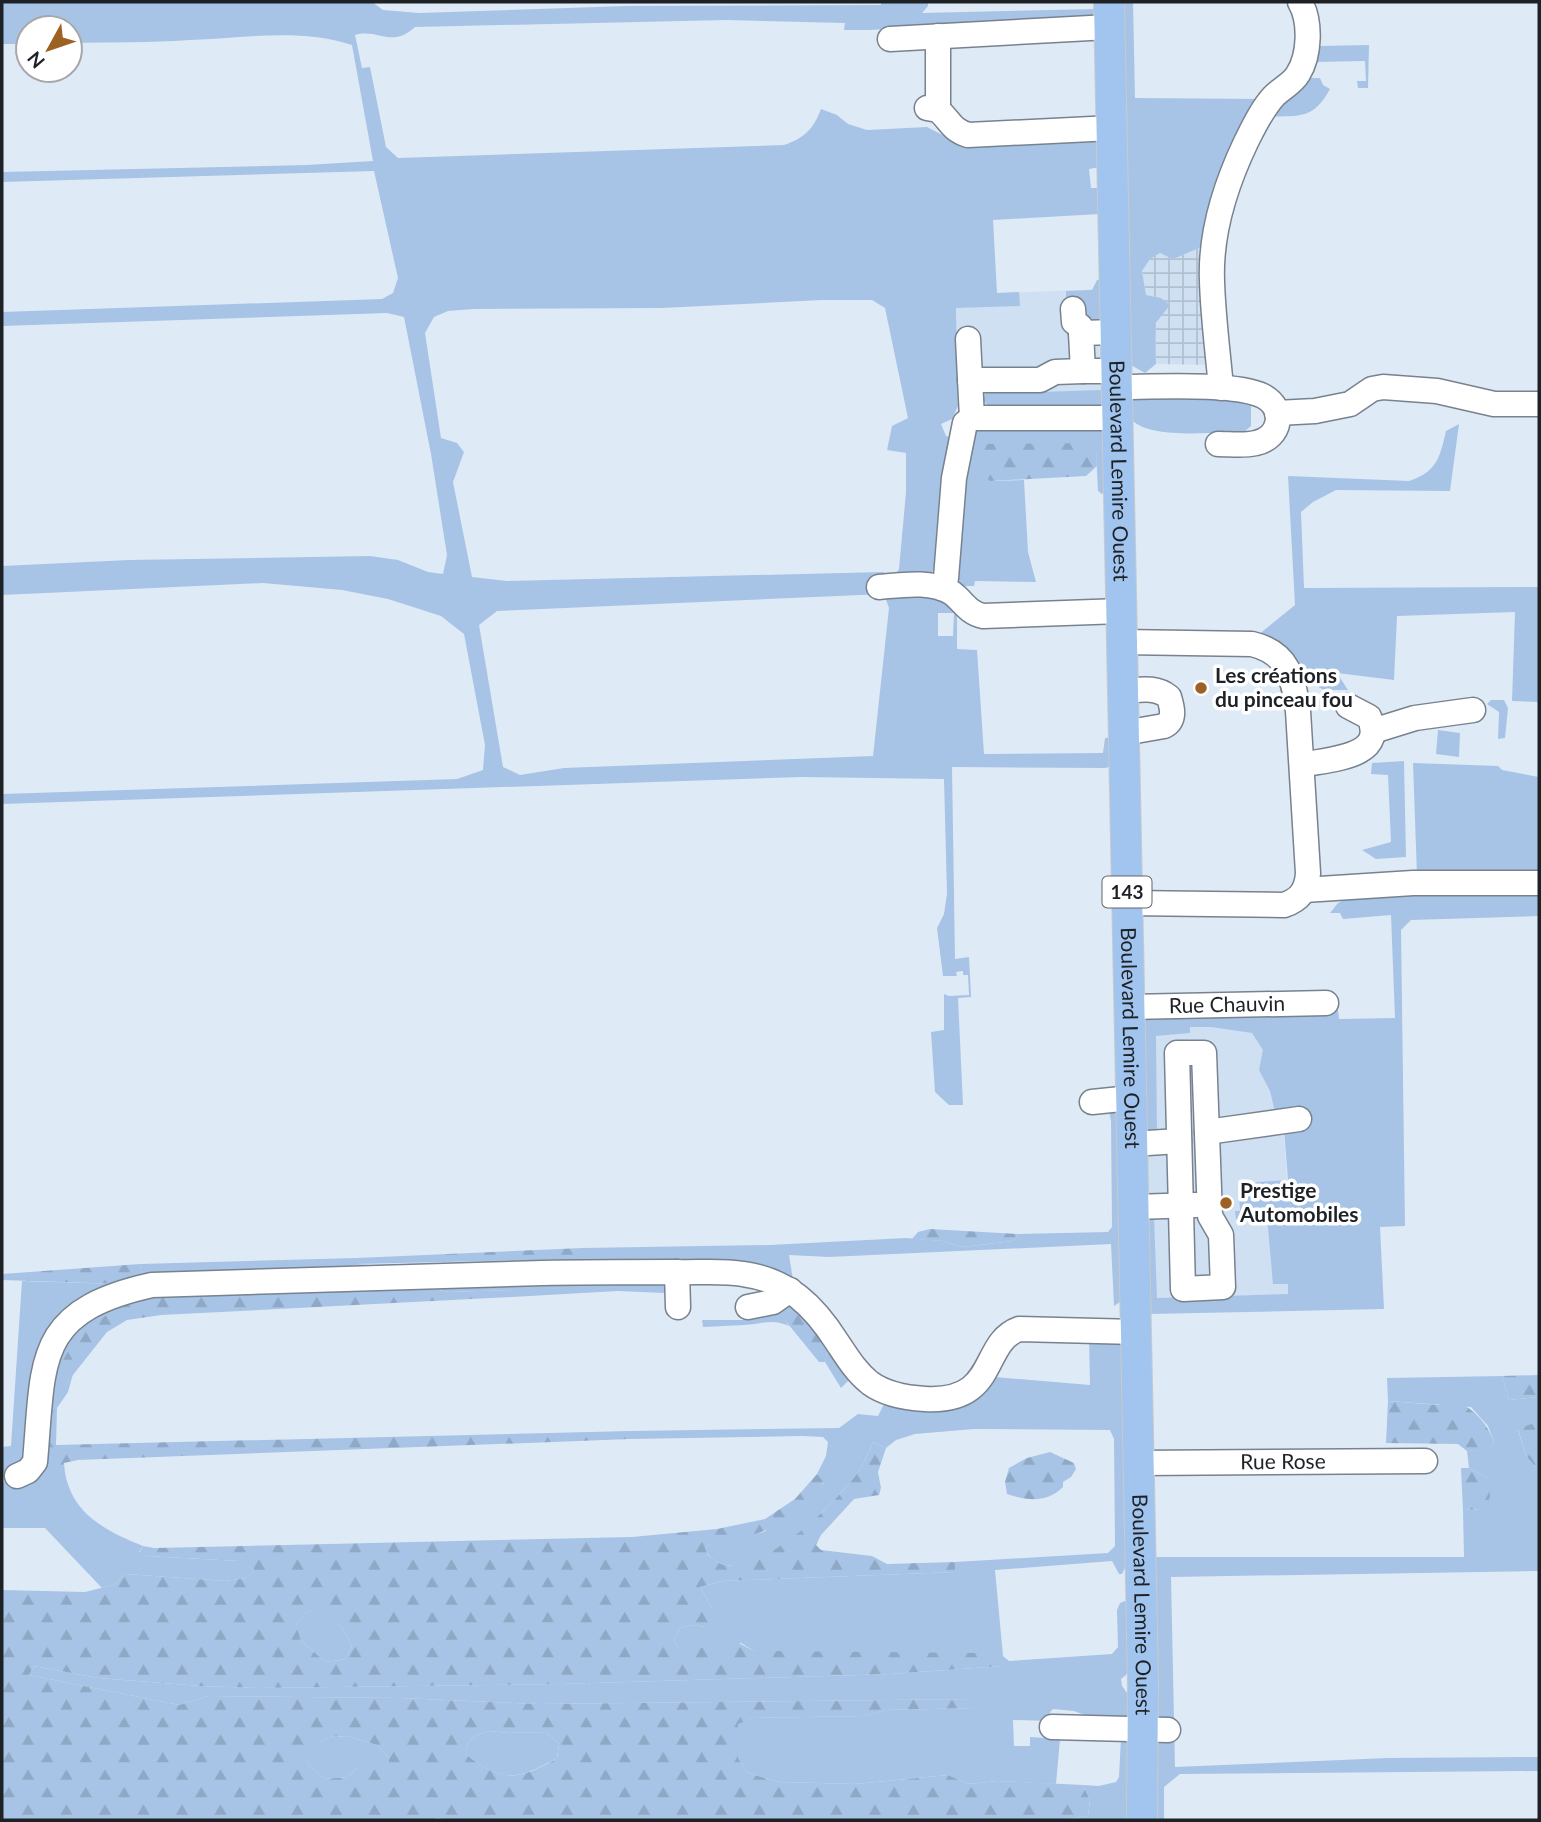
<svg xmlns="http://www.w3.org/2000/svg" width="1541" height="1822" viewBox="0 0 1541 1822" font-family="Lato,sans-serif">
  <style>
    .built { fill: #d0e0f3 }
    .industrial { fill: url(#industrial-grid) }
    .grass { fill: #a7c4e6; fill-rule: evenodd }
    .forest { fill: url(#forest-firs); fill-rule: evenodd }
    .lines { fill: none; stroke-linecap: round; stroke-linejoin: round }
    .minor-casing { stroke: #78828e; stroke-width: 27 }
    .major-casing { stroke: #c9cacb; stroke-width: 32 }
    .minor { stroke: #fff; stroke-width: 24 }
    .major { stroke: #a1c5ee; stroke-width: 30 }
    .poi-dot { fill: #9d6124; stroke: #fff; stroke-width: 2.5 }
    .labels { text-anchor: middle; stroke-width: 7; stroke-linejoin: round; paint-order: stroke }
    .shield { fill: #fff; stroke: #626468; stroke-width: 2 }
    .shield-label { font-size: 19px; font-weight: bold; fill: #1e2227 }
    .street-label { font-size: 21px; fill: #1e2227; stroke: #fff }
    .poi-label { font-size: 21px; font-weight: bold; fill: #1e2227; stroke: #fff; text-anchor: start }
  </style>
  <defs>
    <pattern id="industrial-grid" width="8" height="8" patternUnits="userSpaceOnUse" patternTransform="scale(1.75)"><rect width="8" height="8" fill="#d0e0f3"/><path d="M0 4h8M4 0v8" fill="none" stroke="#b2c0d0"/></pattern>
    <pattern id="forest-firs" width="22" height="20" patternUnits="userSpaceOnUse" patternTransform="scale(1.75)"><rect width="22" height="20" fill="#a7c4e6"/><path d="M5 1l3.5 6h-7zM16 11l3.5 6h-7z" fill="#8fa8c5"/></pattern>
  </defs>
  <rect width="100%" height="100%" fill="#dfeaf7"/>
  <path class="built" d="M1102,289L1106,400L958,406L956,295Z
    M1276,1021L1296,1303L1149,1314L1142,1024Z"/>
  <path class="industrial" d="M1204,246L1210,365L1156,364L1155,324L1163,312L1161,298L1146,295L1142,271L1150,259L1160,253Z"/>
  <path class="grass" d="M2,2H372L383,10L419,13L626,6L881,5V2H928V6L922,13L1097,9V14L1091,18L870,30H844L845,23L726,20L415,27C391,49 379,28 355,35L362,68L370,67L386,147L398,158L784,145C804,138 813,130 821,109L837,115L848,124L867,130L927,127L956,142L1099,137L1100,167L1089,169L1091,188H1099L1100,214L993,220L997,293L1019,292L1020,306L956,308L958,406L952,419L941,424L946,436L954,438L939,566L929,574L925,592L957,611V649L977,650L984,754L1103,753L1105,738L1113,737V766L1105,768L952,767L955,959L969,957L971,995V997L958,998L963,1105H949L935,1092L931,1032L944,1030V994L949,996L969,995L968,975H963V971L956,972L957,976H943L937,928L944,914L947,894L944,779L802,777L2,804V794L457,779L483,770L485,745L464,634L441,616L388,599L342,590L263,583L2,595V566L129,560L370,556L398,560L428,572L443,574L447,555L431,454L404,317L387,313L2,326V312L382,299L393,293L398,278L374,171L2,182V172L306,165L373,161L352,45C300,28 243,38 190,40C150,43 110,42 70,43V28H28V44H2ZM822,300H872L885,308L908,418L892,426L887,450L906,453V492L899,569L894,578L884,579V572L507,581L472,577L453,482L464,452L457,443L441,438L425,333L434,317L448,311L474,309L662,308ZM884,594L889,608L873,756L564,768L520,775L503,767L479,625L497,611ZM938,613H954L953,636H938Z
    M1122,2H1133L1135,98L1265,99L1204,246L1173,259L1160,253L1150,259L1142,271L1146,295L1161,298L1170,305L1155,324L1156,364L1145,373L1129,364Z
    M1369,45L1368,88H1358L1357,81H1366L1365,61L1315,62L1319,46Z
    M1309,78H1320L1323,85L1330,89C1313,121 1298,115 1266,117Z
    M1102,279L1101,323L1084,322L1069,298H1066V291L1092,290L1097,280Z
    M999,386L1037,387L1041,392L1101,390L1106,400V408L1098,414H1002L993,411L982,399L986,393Z
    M1204,394L1251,404V426L1245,431C1219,432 1151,440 1132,420V399L1138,396Z
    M1459,424L1450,491L1336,490L1313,502L1301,512L1304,588L1539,587V702L1512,701L1515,612L1397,616L1394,680L1337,673L1348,690H1324L1300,677C1295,651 1284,641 1258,635L1295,605L1288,476L1409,481C1437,472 1440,457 1446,431Z
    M1103,426L1107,493L1102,494L1098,491L1096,451L990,481L1024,480L1028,552L1036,582L975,581L974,586H956L952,533L975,429Z
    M1491,700H1504L1508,708L1505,738L1498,739L1499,712L1487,704Z
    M1438,730L1460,733L1459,757L1436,754Z
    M1404,761L1406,857L1376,859L1362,850L1391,842L1388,775L1371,774L1372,763Z
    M1413,763L1498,766L1502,770L1539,777V879L1417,876Z
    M1539,888V916L1411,920L1401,930L1405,1226L1380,1227L1384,1309L1149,1314L1147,1217L1154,1216L1157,1298L1288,1294V1284H1273L1267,1217L1236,1219L1235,1211H1240L1239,1188L1258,1182L1288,1180L1284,1129L1275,1112L1270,1091L1259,1070L1263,1050L1252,1033L1211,1027H1190V1033L1156,1036L1157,1132L1149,1134L1144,1128L1142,1024L1149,1016L1338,1010L1339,1019L1395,1018L1391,915L1343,919L1340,913H1330L1338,903L1346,899Z
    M1120,1109L1123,1300L1114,1306L1111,1244L829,1257L789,1255L793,1280L231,1274L61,1323L32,1453L10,1473H2V1447L11,1446L22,1281L120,1284L142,1276L140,1264L357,1258V1264L371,1265L582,1259V1248L770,1245L906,1238L943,1241L962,1247L1013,1241L1018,1234L1108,1232L1112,1227L1111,1121L1109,1111Z
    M393,1281L665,1283L668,1297L664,1293L618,1291L512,1297V1290L449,1292Z
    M158,1296L121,1307L92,1326L65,1385L73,1374L68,1392L57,1408L54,1402L50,1401L58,1474L64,1463C67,1511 103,1530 143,1546L139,1552L146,1556L240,1561L254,1570L248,1578L225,1581L126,1574L113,1585L102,1588L45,1528H2V1482H18L48,1369L78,1319Z
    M789,1306L797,1307L844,1362L849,1380L841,1388L825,1362L828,1349L784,1319L789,1326C773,1318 761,1324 744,1325C730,1326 717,1326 703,1327L702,1320H749Z
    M1089,1336L1120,1343L1123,1350L1128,1561L1122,1574H1119L1112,1561L995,1570L1003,1656L1009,1661L1112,1654L1118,1647L1117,1610L1120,1603L1125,1601L1129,1605V1670L1126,1675L1121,1679L1122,1686L1130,1697V1719L1099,1720L1074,1711L1053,1709L1050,1712L1052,1721L1013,1720L1014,1746H1030V1737L1060,1739L1056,1784L998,1781L969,1784L948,1775L856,1784L779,1782L748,1773L738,1758V1723L753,1718L865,1716L885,1710L975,1708L974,1699L539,1704L400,1698L208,1696L179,1705L29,1675L34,1666L98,1678L201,1686L258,1688L561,1684L891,1674L1002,1666L754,1651L741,1643L721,1648H679L673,1641L680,1628L692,1625L705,1627L712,1608L700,1587L723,1581L955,1572V1562L1108,1553L1115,1546L1114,1439L1110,1430L974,1429L915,1434L896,1440L886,1448L873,1442C869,1451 865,1462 859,1471C839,1499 780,1557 746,1564C741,1565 735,1565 730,1565C720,1566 708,1558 705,1548L716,1540L764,1532L824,1483L817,1474L826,1456L828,1442L823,1437L803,1436L630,1439V1431L839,1428L858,1414L878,1416L885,1402L994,1377L1090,1385Z
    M1502,1376L1509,1400L1539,1397V1421L1518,1430L1526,1456L1539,1471V1571L1171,1577L1175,1767L1388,1758L1539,1757V1771L1180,1774L1164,1787V1820H1153L1157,1742L1161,1721L1155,1715L1154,1557H1464L1463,1510L1484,1509L1488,1478L1469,1468L1467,1451L1491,1449L1494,1442L1488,1426L1471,1407L1388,1401L1387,1378Z
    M325,1610L343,1629L352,1647L345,1659L326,1662L301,1641L295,1626L306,1612Z
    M489,1731L508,1733L546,1732L559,1744L557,1758C519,1779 502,1785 466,1754C466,1739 475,1735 489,1731Z
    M348,1736L377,1745L389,1758V1767H359L347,1777L325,1779L308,1765L306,1750L329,1737Z
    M1121,1738H1131L1129,1820H1063L1088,1816L1090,1800L1083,1785L1099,1786L1116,1782L1119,1777Z"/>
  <path class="forest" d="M1085,443L1096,451L1097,466L1086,476L990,481C979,473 976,466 977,453L985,444Z
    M930,1229L1018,1234L1013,1241L962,1247L943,1241L912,1239L918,1232Z
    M582,1248V1259L356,1264L357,1258Z
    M140,1264L142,1276L120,1284L2,1280V1274Z
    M393,1281L449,1292L512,1290V1297L161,1315L127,1320L107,1332L65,1385L56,1388C55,1354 93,1320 121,1307C133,1302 146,1299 158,1296Z
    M797,1307L828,1349L825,1362H819L784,1319L786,1308Z
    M1539,1375V1397L1509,1400L1502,1376Z
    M1452,1398C1473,1409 1486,1420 1494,1442L1491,1450L1467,1451L1458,1444L1386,1443L1388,1401L1439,1405Z
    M50,1401H54L57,1408L56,1445L630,1431V1439L78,1460L64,1463L58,1475C42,1453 48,1427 50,1401Z
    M1539,1421V1471L1526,1456L1518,1429Z
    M873,1442L886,1448L878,1472L881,1488L879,1495L854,1499L821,1535L816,1545L821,1550L872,1556L887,1564L955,1562V1572L723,1581L700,1587L712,1608L714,1621L705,1627L692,1625L680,1628L673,1641L679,1648H721L729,1638L754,1651L980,1653L991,1657L1003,1666L891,1674L561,1684L258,1688L201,1686L98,1678L34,1666L29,1675L179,1705L208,1696L400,1698L539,1704L974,1699L976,1708L885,1710L865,1716L753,1718L738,1724V1758L748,1773L779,1782L856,1784L948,1775L969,1784L998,1781L1083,1785L1090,1800L1088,1816L1063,1820H451L436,1818L435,1820H2V1590L85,1592L113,1585L126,1574L225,1581L247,1578L254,1570L239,1561L146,1556L139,1553L143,1546L154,1548L632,1537L717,1529L765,1519L795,1499L817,1474L824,1482C807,1503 790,1521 764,1531C744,1539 723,1535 705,1548L708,1555C713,1559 720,1565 726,1565C768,1570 836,1503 859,1471C865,1462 869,1451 873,1442ZM324,1611L343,1629L352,1647L345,1659L326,1662L301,1641L296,1625L306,1612ZM489,1731L508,1733L546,1732L559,1744L557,1758C520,1780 501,1784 466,1754C466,1739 475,1735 489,1731ZM348,1736L377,1745L389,1758V1766L370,1763L359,1767L347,1777L325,1779L308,1765L307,1750L329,1737Z
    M1050,1452L1074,1463L1076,1469L1071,1477L1063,1482V1487C1047,1503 1027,1501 1007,1494L1005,1482L1009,1468L1027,1458Z
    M1461,1468H1469L1488,1478L1490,1497L1484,1509L1463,1510Z"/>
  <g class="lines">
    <g class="minor-casing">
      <g id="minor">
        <path d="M938,36V110"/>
        <path d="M890,39L1109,27"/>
        <path d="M927,108L938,110C951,121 950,129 968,135L1112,128"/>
        <path d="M1073,309L1074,322L1080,326L1081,333"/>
        <path d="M1116,332L1081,333L1083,371H1116"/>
        <path d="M968,339L972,418H1117"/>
        <path d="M970,380H1040L1055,372L1083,371"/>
        <path d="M1117,387C1151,387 1235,382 1263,396C1287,409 1280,438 1256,443C1244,446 1230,444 1218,444"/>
        <path d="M1221,388C1218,353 1213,317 1212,281C1210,233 1226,184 1246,142C1254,126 1262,109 1274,96C1281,89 1293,83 1298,74C1310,55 1311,21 1300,2"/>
        <path d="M1277,413L1315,411L1350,404L1372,389L1383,387L1437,391L1494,404H1539"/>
        <path d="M879,587C902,585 931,580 952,593C963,601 968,613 983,616L1121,611"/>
        <path d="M942,588L946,578L954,478L965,423L972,418"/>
        <path d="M1122,642L1252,644C1289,653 1293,678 1298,711L1308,873C1307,890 1300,900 1284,905L1128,903"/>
        <path d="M1123,691C1140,690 1155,686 1169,697C1172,707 1176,720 1164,726L1124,733"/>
        <path d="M1373,731L1415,718L1473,710"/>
        <path d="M1302,765C1328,759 1388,758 1369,717L1348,706"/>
        <path d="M1304,890L1413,883H1539"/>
        <path id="s1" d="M1129,1007L1326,1003"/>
        <path d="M1177,1053H1204L1210,1216L1221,1235L1223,1287L1183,1289Z"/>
        <path d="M1092,1102L1131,1098"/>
        <path d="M1207,1132L1299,1119"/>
        <path d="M1132,1144L1179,1141"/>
        <path d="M1134,1207L1196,1205"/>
        <path d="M677,1272L678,1307"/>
        <path d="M748,1307L773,1302L790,1290"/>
        <path id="s2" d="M1139,1463L1425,1461"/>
        <path d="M17,1476L28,1471L35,1462C44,1360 34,1311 152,1285C282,1280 412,1276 542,1273C586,1272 630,1272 674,1272C697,1273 720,1270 743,1274C788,1280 814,1306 837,1342C847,1357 856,1372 870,1383C885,1394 907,1398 925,1399C999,1403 980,1343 1019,1329L1136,1332"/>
        <path d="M1052,1727L1168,1730"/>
      </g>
    </g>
    <g class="major-casing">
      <g id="major">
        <path id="s3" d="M1109,2L1140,1531L1143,1684L1142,1820"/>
      </g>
    </g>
    <use href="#minor" class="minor"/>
    <use href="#major" class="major"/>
  </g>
  <g class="poi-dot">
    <circle cx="1201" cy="688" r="7"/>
    <circle cx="1226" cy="1203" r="7"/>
  </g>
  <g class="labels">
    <rect class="shield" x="1102.5" y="876.5" width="49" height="31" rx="5"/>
    <g class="shield-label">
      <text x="1127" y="899">143</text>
    </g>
    <g class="street-label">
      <text dy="7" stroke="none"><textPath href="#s3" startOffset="469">Boulevard Lemire Ouest</textPath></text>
      <text dy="7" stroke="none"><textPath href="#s1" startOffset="98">Rue Chauvin</textPath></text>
      <text dy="7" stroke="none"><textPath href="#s3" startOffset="1036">Boulevard Lemire Ouest</textPath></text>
      <text dy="7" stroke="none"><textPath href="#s2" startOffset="144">Rue Rose</textPath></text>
      <text dy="7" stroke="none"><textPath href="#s3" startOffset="1603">Boulevard Lemire Ouest</textPath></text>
    </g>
    <g class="poi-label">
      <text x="1215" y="683">Les créations<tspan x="1215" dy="24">du pinceau fou</tspan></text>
      <text x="1240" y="1198">Prestige<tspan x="1240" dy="24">Automobiles</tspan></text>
    </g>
  </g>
  <rect width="1541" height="1822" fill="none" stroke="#1e2227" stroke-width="7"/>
  <g transform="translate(49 49) rotate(230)"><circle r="33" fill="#ffffff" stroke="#a5a7a9" stroke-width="2"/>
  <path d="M0-5L12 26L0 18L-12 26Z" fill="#9d6124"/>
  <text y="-10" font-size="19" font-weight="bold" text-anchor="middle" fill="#1e2227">N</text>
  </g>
</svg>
